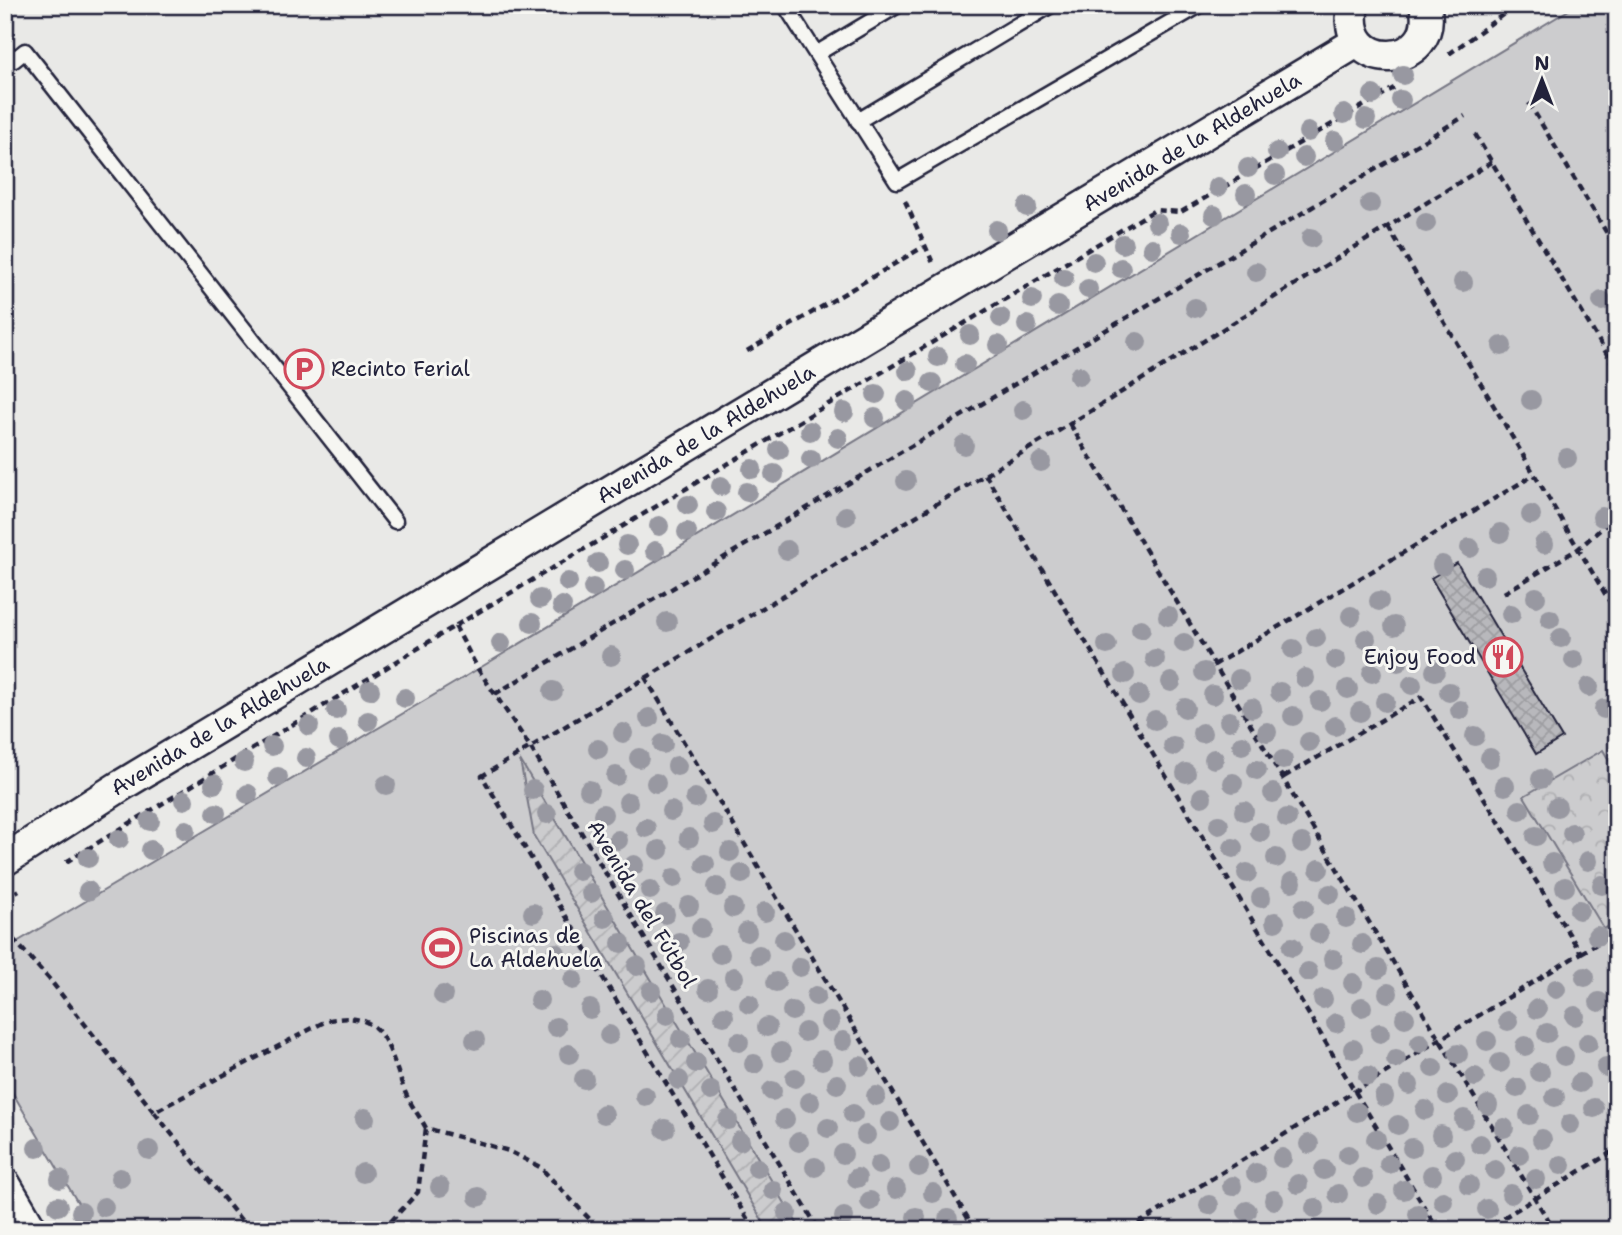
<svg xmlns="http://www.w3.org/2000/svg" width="1622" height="1235" viewBox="0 0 1622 1235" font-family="'Shantell Sans',sans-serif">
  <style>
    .grass { fill: #ccccce; stroke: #777784; stroke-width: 2 }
    .park { fill: url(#park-crowns); stroke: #777784; stroke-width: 2 }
    .garden { fill: url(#garden-furrows); stroke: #777784; stroke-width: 2 }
    .building { fill: url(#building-cross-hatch); stroke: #22223b; stroke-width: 2 }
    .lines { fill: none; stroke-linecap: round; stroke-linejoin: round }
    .service-casing { stroke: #22223b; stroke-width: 19 }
    .minor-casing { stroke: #22223b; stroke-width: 35 }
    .path { stroke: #22223b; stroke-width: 4.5; stroke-dasharray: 7 5; stroke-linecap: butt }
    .service { stroke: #f6f6f2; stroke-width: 14 }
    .minor { stroke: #f6f6f2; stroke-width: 30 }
    .tree { fill: #9898a1 }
    .labels { text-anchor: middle; stroke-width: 6; stroke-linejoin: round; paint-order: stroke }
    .street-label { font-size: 21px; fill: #22223b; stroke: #f6f6f2 }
    .poi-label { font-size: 21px; fill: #22223b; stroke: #f6f6f2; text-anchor: start }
  </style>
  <defs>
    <pattern id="park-crowns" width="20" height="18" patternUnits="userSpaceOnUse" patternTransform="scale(1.75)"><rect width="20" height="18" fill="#ccccce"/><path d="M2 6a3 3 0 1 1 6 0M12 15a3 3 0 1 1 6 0" fill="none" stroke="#afafb2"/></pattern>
    <pattern id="garden-furrows" width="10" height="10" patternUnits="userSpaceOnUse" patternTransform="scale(1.75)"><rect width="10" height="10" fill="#ccccce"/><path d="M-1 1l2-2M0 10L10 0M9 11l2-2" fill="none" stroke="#afafb2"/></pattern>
    <pattern id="building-cross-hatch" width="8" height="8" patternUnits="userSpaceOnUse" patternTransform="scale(1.75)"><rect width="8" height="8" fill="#b8b8bc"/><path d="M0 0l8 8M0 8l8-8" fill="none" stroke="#9e9ea2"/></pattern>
  </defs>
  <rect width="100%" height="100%" fill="#e9e9e7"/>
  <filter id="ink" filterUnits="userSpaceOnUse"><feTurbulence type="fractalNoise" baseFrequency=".0143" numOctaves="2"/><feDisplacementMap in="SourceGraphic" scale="14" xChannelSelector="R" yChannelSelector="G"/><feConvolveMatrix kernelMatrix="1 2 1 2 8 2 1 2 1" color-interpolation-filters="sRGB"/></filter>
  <g filter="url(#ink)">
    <path class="grass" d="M1577,5H1617V1230H94L5,1080V949L478,669Z"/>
    <path class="park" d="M1603,750L1617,774V922L1604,929L1524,796Z"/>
    <path class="garden" d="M520,760L801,1230H768L534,836Z"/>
    <path class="building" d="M1457,563L1562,738L1536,754L1431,578Z"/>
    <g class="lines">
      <g class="service-casing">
        <path id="service" d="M785,5L897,181L1200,5
          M5,50L14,60L25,51L395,521
          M816,54L898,5
          M858,121L1051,5"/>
      </g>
      <g class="minor-casing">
        <path id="minor" d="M1353,5C1339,76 1441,70 1425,5
          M5,860L122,785L1357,42
          M5,1184L32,1230"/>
      </g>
      <path class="path" d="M1449,54L1516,5
        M1529,103L1617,250
        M1475,134L1617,371
        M905,201L933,263
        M1388,227L1617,614
        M747,351L923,247
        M1070,424L1554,1230
        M985,474L1438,1230
        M1504,593L1578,549L1617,515
        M455,626L478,669L529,745L819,1230
        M1214,665L1534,475
        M645,677L975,1230
        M495,694L1465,116
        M66,862L455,626L1155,210L1181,212L1394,88
        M5,898L19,890
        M5,930L50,980L154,1112
        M1581,953L1617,932
        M249,1230L154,1112L326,1021C384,1008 387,1045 404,1089C409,1103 419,1115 426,1128L509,1151L540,1167L600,1230
        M383,1230L418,1192L426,1128
        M754,1230L482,776L1070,424L1492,162
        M1128,1230L1581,953L1421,697L1282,778
        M1483,1230L1617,1149"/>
      <use href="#service" class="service"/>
      <use href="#minor" class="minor"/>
    </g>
    <g class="tree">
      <circle cx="1403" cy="75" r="10"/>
      <circle cx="1373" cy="95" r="10"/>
      <circle cx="1401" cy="100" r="10"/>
      <circle cx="1344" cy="114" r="10"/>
      <circle cx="1366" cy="119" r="10"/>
      <circle cx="1308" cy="132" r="10"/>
      <circle cx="1335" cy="141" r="10"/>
      <circle cx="1277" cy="152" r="10"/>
      <circle cx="1304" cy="157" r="10"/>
      <circle cx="1248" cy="168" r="10"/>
      <circle cx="1275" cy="175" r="10"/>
      <circle cx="1218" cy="187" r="10"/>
      <circle cx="1246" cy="194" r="10"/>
      <circle cx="1370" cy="204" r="10"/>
      <circle cx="1027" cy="207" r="10"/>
      <circle cx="1214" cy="215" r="10"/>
      <circle cx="1157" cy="223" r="10"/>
      <circle cx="1426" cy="223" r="10"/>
      <circle cx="997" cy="230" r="10"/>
      <circle cx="1181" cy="233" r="10"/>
      <circle cx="1311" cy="238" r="10"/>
      <circle cx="1123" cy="244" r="10"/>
      <circle cx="1152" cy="248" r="10"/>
      <circle cx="1094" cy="262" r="10"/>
      <circle cx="1121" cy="268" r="10"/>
      <circle cx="1256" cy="272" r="10"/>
      <circle cx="1064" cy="278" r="10"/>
      <circle cx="1463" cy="282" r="10"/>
      <circle cx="1088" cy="289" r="10"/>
      <circle cx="1032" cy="299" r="10"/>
      <circle cx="1602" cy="301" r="10"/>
      <circle cx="1058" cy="306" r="10"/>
      <circle cx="1195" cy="308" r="10"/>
      <circle cx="1001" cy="318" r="10"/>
      <circle cx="1027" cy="325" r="10"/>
      <circle cx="970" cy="335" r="10"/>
      <circle cx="1137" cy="342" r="10"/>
      <circle cx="998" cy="345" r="10"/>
      <circle cx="1502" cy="346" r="10"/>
      <circle cx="938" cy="357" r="10"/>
      <circle cx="965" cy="364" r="10"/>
      <circle cx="908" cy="371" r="10"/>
      <circle cx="1079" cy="376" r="10"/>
      <circle cx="932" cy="383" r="10"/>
      <circle cx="876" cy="394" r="10"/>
      <circle cx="1531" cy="400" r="10"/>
      <circle cx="907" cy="401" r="10"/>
      <circle cx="1023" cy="410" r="10"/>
      <circle cx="844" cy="412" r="10"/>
      <circle cx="875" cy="418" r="10"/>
      <circle cx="810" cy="431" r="10"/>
      <circle cx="838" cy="438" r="10"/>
      <circle cx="964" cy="445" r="10"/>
      <circle cx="779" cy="450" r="10"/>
      <circle cx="1567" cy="458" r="10"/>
      <circle cx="811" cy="459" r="10"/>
      <circle cx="1041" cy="462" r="10"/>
      <circle cx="752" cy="469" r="10"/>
      <circle cx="774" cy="474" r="10"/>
      <circle cx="906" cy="481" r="10"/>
      <circle cx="721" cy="486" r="10"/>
      <circle cx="747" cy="492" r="10"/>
      <circle cx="688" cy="505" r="10"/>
      <circle cx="716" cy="512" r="10"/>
      <circle cx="1531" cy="515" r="10"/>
      <circle cx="846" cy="516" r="10"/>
      <circle cx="1602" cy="517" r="10"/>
      <circle cx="659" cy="526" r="10"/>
      <circle cx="687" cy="532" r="10"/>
      <circle cx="1500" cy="533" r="10"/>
      <circle cx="1544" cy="544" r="10"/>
      <circle cx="627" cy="545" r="10"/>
      <circle cx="1470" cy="548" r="10"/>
      <circle cx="787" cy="550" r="10"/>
      <circle cx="655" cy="551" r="10"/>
      <circle cx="598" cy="563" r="10"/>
      <circle cx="1442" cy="565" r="10"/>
      <circle cx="625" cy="570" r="10"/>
      <circle cx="1485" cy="576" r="10"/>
      <circle cx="568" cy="582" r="10"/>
      <circle cx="593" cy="588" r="10"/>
      <circle cx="1536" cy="597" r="10"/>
      <circle cx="540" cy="599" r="10"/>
      <circle cx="1379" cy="601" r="10"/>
      <circle cx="562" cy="606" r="10"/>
      <circle cx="1511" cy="614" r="10"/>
      <circle cx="1168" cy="616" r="10"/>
      <circle cx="1351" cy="616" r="10"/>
      <circle cx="1550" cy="619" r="10"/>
      <circle cx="667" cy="622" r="10"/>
      <circle cx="532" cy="623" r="10"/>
      <circle cx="1394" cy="626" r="10"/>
      <circle cx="1141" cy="629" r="10"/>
      <circle cx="1316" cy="638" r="10"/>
      <circle cx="1561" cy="638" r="10"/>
      <circle cx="1366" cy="639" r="10"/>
      <circle cx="501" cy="643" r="10"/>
      <circle cx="1184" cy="643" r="10"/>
      <circle cx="1107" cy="645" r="10"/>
      <circle cx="1293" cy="649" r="10"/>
      <circle cx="611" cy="656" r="10"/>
      <circle cx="1155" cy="659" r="10"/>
      <circle cx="1336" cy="660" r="10"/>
      <circle cx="1574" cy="660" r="10"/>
      <circle cx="1398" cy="662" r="10"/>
      <circle cx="1435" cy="671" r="10"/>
      <circle cx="1204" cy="672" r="10"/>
      <circle cx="1372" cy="673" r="10"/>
      <circle cx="1125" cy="674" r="10"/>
      <circle cx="1305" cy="678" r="10"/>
      <circle cx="1239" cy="679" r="10"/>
      <circle cx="1171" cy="682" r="10"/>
      <circle cx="1412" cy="685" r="10"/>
      <circle cx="1589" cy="687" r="10"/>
      <circle cx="1348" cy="689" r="10"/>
      <circle cx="370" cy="690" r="10"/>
      <circle cx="553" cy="691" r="10"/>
      <circle cx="1280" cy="692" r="10"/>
      <circle cx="1449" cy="692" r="10"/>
      <circle cx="1139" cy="695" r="10"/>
      <circle cx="1213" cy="695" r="10"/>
      <circle cx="405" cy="698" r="10"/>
      <circle cx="1320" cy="701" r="10"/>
      <circle cx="1385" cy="702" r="10"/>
      <circle cx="1185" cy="708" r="10"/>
      <circle cx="1252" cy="708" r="10"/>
      <circle cx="1604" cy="709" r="10"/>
      <circle cx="336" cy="710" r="10"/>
      <circle cx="1460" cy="710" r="10"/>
      <circle cx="1360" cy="712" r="10"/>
      <circle cx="1293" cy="716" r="10"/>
      <circle cx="649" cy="718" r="10"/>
      <circle cx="1155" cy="720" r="10"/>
      <circle cx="368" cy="721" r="10"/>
      <circle cx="1229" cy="721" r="10"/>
      <circle cx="309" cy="726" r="10"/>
      <circle cx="1335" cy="726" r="10"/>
      <circle cx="1267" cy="732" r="10"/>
      <circle cx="623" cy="733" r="10"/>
      <circle cx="1202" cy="733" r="10"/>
      <circle cx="1475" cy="736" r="10"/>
      <circle cx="339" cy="740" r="10"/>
      <circle cx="1309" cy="742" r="10"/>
      <circle cx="663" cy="744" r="10"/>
      <circle cx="1242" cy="745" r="10"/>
      <circle cx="272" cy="746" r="10"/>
      <circle cx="1173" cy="746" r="10"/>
      <circle cx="598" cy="749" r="10"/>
      <circle cx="306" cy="758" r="10"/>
      <circle cx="639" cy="758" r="10"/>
      <circle cx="1490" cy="758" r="10"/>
      <circle cx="1214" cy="759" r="10"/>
      <circle cx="1283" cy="760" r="10"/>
      <circle cx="244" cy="762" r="10"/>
      <circle cx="677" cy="766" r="10"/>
      <circle cx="1257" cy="770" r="10"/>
      <circle cx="1186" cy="773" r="10"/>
      <circle cx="616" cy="776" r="10"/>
      <circle cx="278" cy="777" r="10"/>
      <circle cx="1541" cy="779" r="10"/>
      <circle cx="656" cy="783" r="10"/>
      <circle cx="1233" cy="783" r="10"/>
      <circle cx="214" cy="784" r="10"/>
      <circle cx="386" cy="785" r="10"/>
      <circle cx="1505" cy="786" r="10"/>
      <circle cx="533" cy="790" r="10"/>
      <circle cx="589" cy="790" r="10"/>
      <circle cx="1273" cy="793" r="10"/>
      <circle cx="248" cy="794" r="10"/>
      <circle cx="1202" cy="797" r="10"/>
      <circle cx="695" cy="798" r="10"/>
      <circle cx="184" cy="800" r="10"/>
      <circle cx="628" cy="802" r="10"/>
      <circle cx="1557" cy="807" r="10"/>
      <circle cx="1520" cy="810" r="10"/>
      <circle cx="671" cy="811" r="10"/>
      <circle cx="1244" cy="811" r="10"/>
      <circle cx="216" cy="813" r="10"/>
      <circle cx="547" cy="814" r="10"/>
      <circle cx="603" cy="814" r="10"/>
      <circle cx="1287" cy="818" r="10"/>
      <circle cx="150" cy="821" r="10"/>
      <circle cx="713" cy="824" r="10"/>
      <circle cx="1219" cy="825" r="10"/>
      <circle cx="646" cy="828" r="10"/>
      <circle cx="186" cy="830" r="10"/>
      <circle cx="1260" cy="832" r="10"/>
      <circle cx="1572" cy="833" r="10"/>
      <circle cx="1536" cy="836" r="10"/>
      <circle cx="689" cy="838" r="10"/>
      <circle cx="119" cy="839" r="10"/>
      <circle cx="618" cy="840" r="10"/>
      <circle cx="1302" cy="843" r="10"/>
      <circle cx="1233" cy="848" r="10"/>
      <circle cx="151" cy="850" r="10"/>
      <circle cx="659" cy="850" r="10"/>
      <circle cx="730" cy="852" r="10"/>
      <circle cx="88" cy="858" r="10"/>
      <circle cx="1276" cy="858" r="10"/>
      <circle cx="1588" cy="861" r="10"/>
      <circle cx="1552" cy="863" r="10"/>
      <circle cx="705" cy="864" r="10"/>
      <circle cx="634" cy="865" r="10"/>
      <circle cx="1319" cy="869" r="10"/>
      <circle cx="579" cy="871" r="10"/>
      <circle cx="1247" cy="873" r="10"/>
      <circle cx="742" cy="874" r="10"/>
      <circle cx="674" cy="878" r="10"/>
      <circle cx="1292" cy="882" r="10"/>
      <circle cx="1602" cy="885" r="10"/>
      <circle cx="717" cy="887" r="10"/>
      <circle cx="1565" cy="887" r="10"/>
      <circle cx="650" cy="890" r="10"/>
      <circle cx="88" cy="891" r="10"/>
      <circle cx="591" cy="893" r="10"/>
      <circle cx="1330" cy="894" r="10"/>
      <circle cx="1261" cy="898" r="10"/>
      <circle cx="689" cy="906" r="10"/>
      <circle cx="733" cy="908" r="10"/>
      <circle cx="1304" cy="908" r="10"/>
      <circle cx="1579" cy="910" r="10"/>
      <circle cx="765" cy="912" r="10"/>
      <circle cx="533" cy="913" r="10"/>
      <circle cx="665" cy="914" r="10"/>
      <circle cx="605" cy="918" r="10"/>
      <circle cx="1346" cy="918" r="10"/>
      <circle cx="1275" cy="922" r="10"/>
      <circle cx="701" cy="928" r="10"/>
      <circle cx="747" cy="932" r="10"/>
      <circle cx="1319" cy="934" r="10"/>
      <circle cx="1597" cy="936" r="10"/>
      <circle cx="784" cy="940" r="10"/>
      <circle cx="679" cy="942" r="10"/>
      <circle cx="621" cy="943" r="10"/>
      <circle cx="1362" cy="944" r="10"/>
      <circle cx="1292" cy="947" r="10"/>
      <circle cx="556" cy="953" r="10"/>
      <circle cx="720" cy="954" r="10"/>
      <circle cx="759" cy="955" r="10"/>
      <circle cx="1333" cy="959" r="10"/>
      <circle cx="637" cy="966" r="10"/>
      <circle cx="800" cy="967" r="10"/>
      <circle cx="1378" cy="969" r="10"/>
      <circle cx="1308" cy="972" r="10"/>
      <circle cx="734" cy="977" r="10"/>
      <circle cx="1585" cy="977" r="10"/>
      <circle cx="573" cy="980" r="10"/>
      <circle cx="776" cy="982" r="10"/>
      <circle cx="1353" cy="983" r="10"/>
      <circle cx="708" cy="989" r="10"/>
      <circle cx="1556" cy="989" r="10"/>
      <circle cx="651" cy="991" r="10"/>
      <circle cx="1388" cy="993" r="10"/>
      <circle cx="443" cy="995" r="10"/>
      <circle cx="816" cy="996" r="10"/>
      <circle cx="1323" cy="999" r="10"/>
      <circle cx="539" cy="1000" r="10"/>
      <circle cx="1599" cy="1002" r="10"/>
      <circle cx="749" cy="1004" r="10"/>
      <circle cx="1362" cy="1007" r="10"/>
      <circle cx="590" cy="1009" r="10"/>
      <circle cx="1537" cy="1009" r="10"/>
      <circle cx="792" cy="1011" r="10"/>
      <circle cx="667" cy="1015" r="10"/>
      <circle cx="724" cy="1016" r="10"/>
      <circle cx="1575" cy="1016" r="10"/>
      <circle cx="1405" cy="1018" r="10"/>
      <circle cx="1508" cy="1021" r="10"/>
      <circle cx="830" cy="1022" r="10"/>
      <circle cx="1336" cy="1023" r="10"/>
      <circle cx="556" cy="1027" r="10"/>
      <circle cx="767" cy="1027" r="10"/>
      <circle cx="805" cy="1032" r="10"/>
      <circle cx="1380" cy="1033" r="10"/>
      <circle cx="1547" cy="1033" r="10"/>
      <circle cx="609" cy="1035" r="10"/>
      <circle cx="681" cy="1039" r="10"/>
      <circle cx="475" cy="1040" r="10"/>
      <circle cx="843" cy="1041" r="10"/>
      <circle cx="1487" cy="1041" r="10"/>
      <circle cx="739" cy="1042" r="10"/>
      <circle cx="1420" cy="1043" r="10"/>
      <circle cx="1588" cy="1043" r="10"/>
      <circle cx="1525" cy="1046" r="10"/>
      <circle cx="1353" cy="1049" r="10"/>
      <circle cx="781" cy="1052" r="10"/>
      <circle cx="569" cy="1054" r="10"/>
      <circle cx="1458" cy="1054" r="10"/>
      <circle cx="1564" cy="1056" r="10"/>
      <circle cx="1396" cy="1059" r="10"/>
      <circle cx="822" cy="1060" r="10"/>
      <circle cx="696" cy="1063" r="10"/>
      <circle cx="1500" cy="1063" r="10"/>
      <circle cx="754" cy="1064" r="10"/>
      <circle cx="860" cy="1066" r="10"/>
      <circle cx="1606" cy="1067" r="10"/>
      <circle cx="1433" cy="1068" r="10"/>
      <circle cx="1540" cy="1072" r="10"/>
      <circle cx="1368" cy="1076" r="10"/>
      <circle cx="1475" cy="1077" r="10"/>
      <circle cx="795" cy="1078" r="10"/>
      <circle cx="584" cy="1079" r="10"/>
      <circle cx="679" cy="1080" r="10"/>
      <circle cx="1580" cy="1083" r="10"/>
      <circle cx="837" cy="1084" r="10"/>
      <circle cx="1409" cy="1085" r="10"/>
      <circle cx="1517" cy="1088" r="10"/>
      <circle cx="711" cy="1091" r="10"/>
      <circle cx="772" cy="1091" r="10"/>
      <circle cx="1448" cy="1095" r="10"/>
      <circle cx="645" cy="1096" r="10"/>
      <circle cx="876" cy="1096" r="10"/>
      <circle cx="1384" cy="1097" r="10"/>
      <circle cx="1555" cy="1097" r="10"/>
      <circle cx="810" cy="1102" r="10"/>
      <circle cx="1488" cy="1105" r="10"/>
      <circle cx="1594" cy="1108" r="10"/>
      <circle cx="1425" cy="1110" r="10"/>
      <circle cx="1357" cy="1112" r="10"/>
      <circle cx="604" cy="1114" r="10"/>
      <circle cx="853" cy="1114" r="10"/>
      <circle cx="1529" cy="1115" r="10"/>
      <circle cx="365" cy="1118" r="10"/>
      <circle cx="785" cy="1119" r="10"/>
      <circle cx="1464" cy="1119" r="10"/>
      <circle cx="728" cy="1120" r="10"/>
      <circle cx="890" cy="1122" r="10"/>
      <circle cx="1570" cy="1124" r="10"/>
      <circle cx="1398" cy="1125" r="10"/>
      <circle cx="828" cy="1128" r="10"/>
      <circle cx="1504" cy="1128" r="10"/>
      <circle cx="665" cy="1129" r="10"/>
      <circle cx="866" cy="1135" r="10"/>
      <circle cx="1441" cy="1135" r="10"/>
      <circle cx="1376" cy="1139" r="10"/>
      <circle cx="1542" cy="1139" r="10"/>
      <circle cx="740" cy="1141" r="10"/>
      <circle cx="799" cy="1142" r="10"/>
      <circle cx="1309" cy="1144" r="10"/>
      <circle cx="1480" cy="1144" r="10"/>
      <circle cx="37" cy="1148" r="10"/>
      <circle cx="1412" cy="1148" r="10"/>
      <circle cx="149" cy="1150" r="10"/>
      <circle cx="843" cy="1154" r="10"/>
      <circle cx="1348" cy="1155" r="10"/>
      <circle cx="1519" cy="1155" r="10"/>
      <circle cx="1282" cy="1158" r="10"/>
      <circle cx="1455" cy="1159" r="10"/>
      <circle cx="1389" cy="1164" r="10"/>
      <circle cx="879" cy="1165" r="10"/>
      <circle cx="1561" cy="1165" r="10"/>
      <circle cx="815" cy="1167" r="10"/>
      <circle cx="919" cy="1167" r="10"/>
      <circle cx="757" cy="1168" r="10"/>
      <circle cx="1324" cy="1170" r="10"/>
      <circle cx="1495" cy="1170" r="10"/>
      <circle cx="363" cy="1173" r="10"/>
      <circle cx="1256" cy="1173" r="10"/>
      <circle cx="1432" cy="1175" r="10"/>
      <circle cx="120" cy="1178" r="10"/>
      <circle cx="857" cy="1178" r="10"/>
      <circle cx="1363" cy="1178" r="10"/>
      <circle cx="60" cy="1179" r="10"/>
      <circle cx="1536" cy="1179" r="10"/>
      <circle cx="1298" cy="1184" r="10"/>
      <circle cx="1469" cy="1185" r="10"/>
      <circle cx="1232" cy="1186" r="10"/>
      <circle cx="440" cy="1187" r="10"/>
      <circle cx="896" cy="1189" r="10"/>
      <circle cx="773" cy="1190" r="10"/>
      <circle cx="1404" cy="1190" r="10"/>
      <circle cx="933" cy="1193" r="10"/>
      <circle cx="1338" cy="1194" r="10"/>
      <circle cx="1511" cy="1194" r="10"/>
      <circle cx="478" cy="1197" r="10"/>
      <circle cx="1274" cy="1200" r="10"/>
      <circle cx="870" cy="1201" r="10"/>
      <circle cx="1443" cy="1201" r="10"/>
      <circle cx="1378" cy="1204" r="10"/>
      <circle cx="1209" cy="1205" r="10"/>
      <circle cx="58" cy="1206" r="10"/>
      <circle cx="104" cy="1207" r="10"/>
      <circle cx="1315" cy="1208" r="10"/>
      <circle cx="1487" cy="1209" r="10"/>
      <circle cx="1247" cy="1211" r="10"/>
      <circle cx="81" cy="1212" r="10"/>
      <circle cx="787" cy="1213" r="10"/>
      <circle cx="1418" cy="1214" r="10"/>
      <circle cx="844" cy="1217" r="10"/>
      <circle cx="916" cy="1217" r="10"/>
      <circle cx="948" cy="1219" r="10"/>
    </g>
  </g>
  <defs>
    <g id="parking-ring" transform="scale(2.0125)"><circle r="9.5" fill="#f6f6f2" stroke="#d1495b" stroke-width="1.5"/><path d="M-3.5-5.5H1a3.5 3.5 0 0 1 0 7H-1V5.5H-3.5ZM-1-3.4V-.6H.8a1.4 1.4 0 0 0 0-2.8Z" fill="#d1495b"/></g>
    <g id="restaurant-ring" transform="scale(2.0125)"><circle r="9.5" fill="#f6f6f2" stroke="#d1495b" stroke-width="1.5"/><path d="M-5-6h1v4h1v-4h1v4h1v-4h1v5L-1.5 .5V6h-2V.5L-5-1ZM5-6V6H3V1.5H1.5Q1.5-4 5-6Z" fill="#d1495b"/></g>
    <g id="stadium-ring" transform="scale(2.0125)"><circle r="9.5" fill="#f6f6f2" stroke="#d1495b" stroke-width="1.5"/><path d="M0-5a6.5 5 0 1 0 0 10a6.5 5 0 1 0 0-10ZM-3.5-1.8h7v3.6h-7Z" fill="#d1495b"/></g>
  </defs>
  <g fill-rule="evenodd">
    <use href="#parking-ring" x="304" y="369"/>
    <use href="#restaurant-ring" x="1503" y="657"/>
    <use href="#stadium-ring" x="442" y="948"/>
  </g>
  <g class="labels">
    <g class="street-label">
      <text transform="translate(1192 142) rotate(-31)" y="7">Avenida de la Aldehuela</text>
      <text transform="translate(706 434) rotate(-31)" y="7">Avenida de la Aldehuela</text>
      <text transform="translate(220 726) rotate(-31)" y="7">Avenida de la Aldehuela</text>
      <text transform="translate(642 904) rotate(59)" y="7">Avenida del Fútbol</text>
    </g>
    <g class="poi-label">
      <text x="331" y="376">Recinto Ferial</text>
      <text x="1476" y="664" text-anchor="end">Enjoy Food</text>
      <text x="469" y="943">Piscinas de<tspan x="469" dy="24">La Aldehuela</tspan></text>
    </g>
  </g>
  <rect width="1622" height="1235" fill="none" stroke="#f6f6f2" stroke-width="28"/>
  <rect x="14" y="14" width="1594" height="1207" fill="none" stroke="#22223b" stroke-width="2.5" filter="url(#ink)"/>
  <g transform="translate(1542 80)" stroke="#f6f6f2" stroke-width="5" paint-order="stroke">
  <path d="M0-5L12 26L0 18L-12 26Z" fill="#22223b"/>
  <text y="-10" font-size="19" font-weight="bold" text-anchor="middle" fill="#22223b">N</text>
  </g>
</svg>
